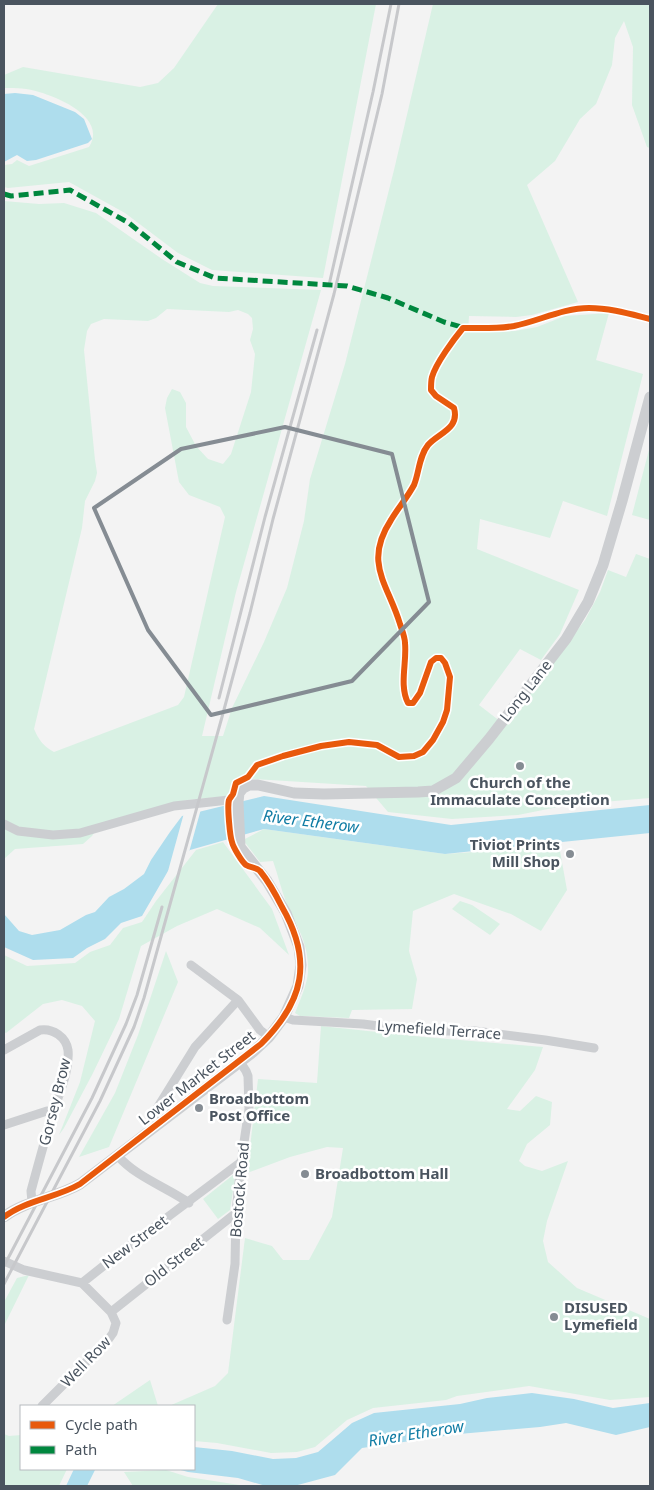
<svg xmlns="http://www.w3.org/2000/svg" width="654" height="1490" viewBox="0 0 654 1490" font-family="'Noto Sans',sans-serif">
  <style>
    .green { fill: #d9f1e4; fill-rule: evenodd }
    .water { fill: #aedded }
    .pier { fill: #f3f3f3 }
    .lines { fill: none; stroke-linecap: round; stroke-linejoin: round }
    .minor { stroke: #ccced1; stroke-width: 9 }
    .tertiary { stroke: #ccced1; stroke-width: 11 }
    .rail { stroke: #c7c8cb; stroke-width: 3 }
    .quiet { stroke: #00873e; stroke-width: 5; stroke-dasharray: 10 5; stroke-linecap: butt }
    .cycleway-casing { stroke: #fff; stroke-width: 9 }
    .cycleway { stroke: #e8590c; stroke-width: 6 }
    .marked { fill: none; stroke: #858c93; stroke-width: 4; stroke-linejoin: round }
    .poi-dot { fill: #858c93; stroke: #fff; stroke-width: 2 }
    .labels { text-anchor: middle; stroke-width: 5; stroke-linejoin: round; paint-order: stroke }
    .street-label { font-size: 15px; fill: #4a545f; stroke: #fff }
    .poi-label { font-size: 15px; font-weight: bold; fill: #4a545f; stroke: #fff; text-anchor: start }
    .water-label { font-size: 16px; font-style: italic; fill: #107ca4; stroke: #fff }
  </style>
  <rect width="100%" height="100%" fill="#f3f3f3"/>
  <path class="green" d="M218,4H376L323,278L212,270L178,253L125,213L69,182L8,188L4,187V165L12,164L17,160L29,166L89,147C107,119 61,98 39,92C28,88 16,88 4,88V75L23,67L140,87L158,83L174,68Z
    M433,4H650V148L647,147L632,105L633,47L624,21L615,38L612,65L596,104L580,119L555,161L527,185L578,302L532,315L516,317L469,316L468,332L515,331L537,327L565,316L609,313L596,360L643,374L607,516L563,501L550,538L480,519L477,549L579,590L560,634L541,660L520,649L479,705L505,725L585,620L600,592L608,570L626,577L636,554L650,559V798L568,805L518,815L452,819L388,812L366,786L240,778L231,796L187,800L99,826L92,836L83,844L15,849L4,859V201L39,204L64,203L96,213L162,259L200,283L213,286L321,290L236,592L202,736H223L232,708L264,642L287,588L304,521L310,479L345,364L394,170ZM167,309L229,312L238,310L248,314L252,318L253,329L250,340L255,354L251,392L231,454L223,464L208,459L196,446L186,427V403L180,392L172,389L167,398L165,408L179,482L189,495L220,507L225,517L184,697L178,705L54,752C43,746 39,740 34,729L82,528L85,501L95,481L97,473L95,460L84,350L87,331L91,324L104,319L148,321L156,318Z
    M650,446V520L632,515Z
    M264,829L445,854L561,846L560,851L567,890L541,931L511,914L454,894L413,911L409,951L417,979L412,1009L352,1010L349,1018L300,1016L295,1013C300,1000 307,985 308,972C309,943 297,927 286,902C281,889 278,875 273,861L260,862L243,840Z
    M223,842L272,909L289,955L260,928L217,909L177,926L141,946L119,1019L93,1073L64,1128L59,1135L80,1082L95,1021L82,1006L62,1000L43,1004L6,1033L4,1032V955L27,966L75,963L90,952L110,945L123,928L142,922L156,901L196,850Z
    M460,901L472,905L500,924L490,935L452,909Z
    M166,951L178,982L109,1147L79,1157L115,1093L138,1035Z
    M321,1026L424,1037L543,1047L535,1070L507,1109L520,1111L536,1096L552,1102L550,1125L527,1144L519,1161L525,1166L542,1171L568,1161L547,1221L543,1241L548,1262L577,1288L650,1319V1397L610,1400L529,1386L457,1396L446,1400L373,1408L347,1420L315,1447L297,1452L271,1453L217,1443L194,1441V1406H169L215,1386L228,1373L245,1238L272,1246L283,1260H309L332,1217L343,1148L327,1147L290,1157L247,1173L258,1079L317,1083Z
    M233,1175L235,1178L230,1210L218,1219L203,1199Z
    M29,1275L4,1326V1302L17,1278Z
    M150,1380L158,1406H112Z
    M4,1434L9,1436L21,1435V1469H67L59,1486H4Z
    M166,1470L188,1477L246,1486H133L124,1472Z"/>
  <path class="water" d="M15,93L33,95L75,112L84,119L92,139L88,143L36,160L27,161L17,155L4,162V94Z
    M264,796L451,825L650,805V833L445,854L264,829L190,850L168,871L142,916L121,923L105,939L87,948L73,958L33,960L4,947V914L19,931L32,935L60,930L86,915L95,912L109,897L124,889L144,874L151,860L170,832L182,816Z
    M532,1393L574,1399L613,1408L650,1403V1427L616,1435L566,1423L540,1427L459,1434L362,1448L335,1475L294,1486H266L238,1478L188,1472L177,1469H194V1447L232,1451L273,1459L296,1458L318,1452L331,1441L352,1423L374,1413L460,1404L487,1398Z
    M74,1469H99L95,1470L87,1486H66Z"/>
  <path class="pier" d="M201,809L188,856L170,873L165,882L184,813Z"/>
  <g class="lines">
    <path class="minor" d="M4,824L18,831L53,835L80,833L174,806L229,800L238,797
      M191,965L238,1000L260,1030L269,1037
      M284,1017L293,1020L363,1024L418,1031H475L545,1040L594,1048
      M4,1050L40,1030C53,1028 66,1037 68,1050C70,1071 59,1093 53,1113C45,1139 38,1165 31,1191L32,1202
      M158,1124L154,1115L156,1110L195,1047L238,1000
      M4,1125L47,1111L53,1113
      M118,1156C136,1177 166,1187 189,1203
      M4,1261L24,1270L82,1283L111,1312L116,1323L113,1333L108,1340L42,1406
      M82,1283L121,1252L241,1162
      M111,1312L236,1213
      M227,1320L235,1264L236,1213L241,1162L249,1109L248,1076L246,1071L240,1062"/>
    <path class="tertiary" d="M4,1217C26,1200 56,1198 80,1184L253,1052L269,1037L284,1017L298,986L301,965L299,947L286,913L267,881L240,847L238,802L239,793L243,788L249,785H258L294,793L324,794L418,792L433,791L456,778L489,739L566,639L588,602L603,565L622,501L650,397"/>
    <path class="rail" d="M329,285L373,92L391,4
      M219,698L265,517L317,330
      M4,1266L92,1098L126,1024L137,995L162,907
      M4,1284L100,1101L134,1027L144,998L222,717L250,613L273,519L334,294L382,94L399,4"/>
    <path class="quiet" d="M4,194L11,196L70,190L129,223L177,262L215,278L347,286L388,298L444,322L465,328"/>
    <g class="cycleway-casing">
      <path id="cycleway" d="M4,1217C26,1200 56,1198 80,1184L261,1044C304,1001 313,961 282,907C276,895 269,882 260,871C256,867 251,868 246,865C242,862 233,847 232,842C230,837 227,806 229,800C229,799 232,796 233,794C234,791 235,786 236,783L248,777L257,765L283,756L321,746L349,742L377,745L399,757L414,756L423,752L433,740L443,722L447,710L450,677L445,663L441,658H436L431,662L420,693L413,703H408C399,685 407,663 405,643C405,637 402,630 400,624C388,584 363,563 391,520C398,508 407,498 414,485C419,473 419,456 428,445C438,433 460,429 454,408L436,396L431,390C431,386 431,381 432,377C436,363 454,339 463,328C480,328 497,329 514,326C539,321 563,308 589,308C610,308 630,314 650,319"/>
    </g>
    <use href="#cycleway" class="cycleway"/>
  </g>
  <path class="marked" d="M285,427L392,454L429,602L352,681L211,715L148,630L94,508L181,449Z"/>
  <g class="poi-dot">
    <circle cx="520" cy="766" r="5"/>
    <circle cx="570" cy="854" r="5"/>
    <circle cx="199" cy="1108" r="5"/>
    <circle cx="305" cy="1174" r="5"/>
    <circle cx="554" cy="1317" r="5"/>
  </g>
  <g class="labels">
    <g class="street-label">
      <text transform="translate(526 691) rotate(-52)" y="5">Long Lane</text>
      <text transform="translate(439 1030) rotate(4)" y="5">Lymefield Terrace</text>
      <text transform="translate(197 1078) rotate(-38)" y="5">Lower Market Street</text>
      <text transform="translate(55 1102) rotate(-76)" y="5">Gorsey Brow</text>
      <text transform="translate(240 1190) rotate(-85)" y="5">Bostock Road</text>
      <text transform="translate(135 1242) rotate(-37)" y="5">New Street</text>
      <text transform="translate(174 1262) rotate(-38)" y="5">Old Street</text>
      <text transform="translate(86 1362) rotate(-46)" y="5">Well Row</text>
    </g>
    <g class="poi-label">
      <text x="520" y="788" text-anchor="middle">Church of the<tspan x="520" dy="17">Immaculate Conception</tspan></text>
      <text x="560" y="850" text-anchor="end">Tiviot Prints<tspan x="560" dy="17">Mill Shop</tspan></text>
      <text x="209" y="1104">Broadbottom<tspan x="209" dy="17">Post Office</tspan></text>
      <text x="315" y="1179">Broadbottom Hall</text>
      <text x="564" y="1313">DISUSED<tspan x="564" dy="17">Lymefield</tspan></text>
    </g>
    <g class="water-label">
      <text transform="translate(311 821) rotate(7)" y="6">River Etherow</text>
      <text transform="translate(416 1433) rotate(-9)" y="6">River Etherow</text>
    </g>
  </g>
  <rect width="654" height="1490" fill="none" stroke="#4a545f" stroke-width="10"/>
  <rect x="20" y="1405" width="175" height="65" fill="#ffffff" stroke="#b7bbbf"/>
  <rect x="30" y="1421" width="25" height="8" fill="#e8590c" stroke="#b7bbbf"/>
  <text x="65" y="1430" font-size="15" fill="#4a545f">Cycle path</text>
  <rect x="30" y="1446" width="25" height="8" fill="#00873e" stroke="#b7bbbf"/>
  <text x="65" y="1455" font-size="15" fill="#4a545f">Path</text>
</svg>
